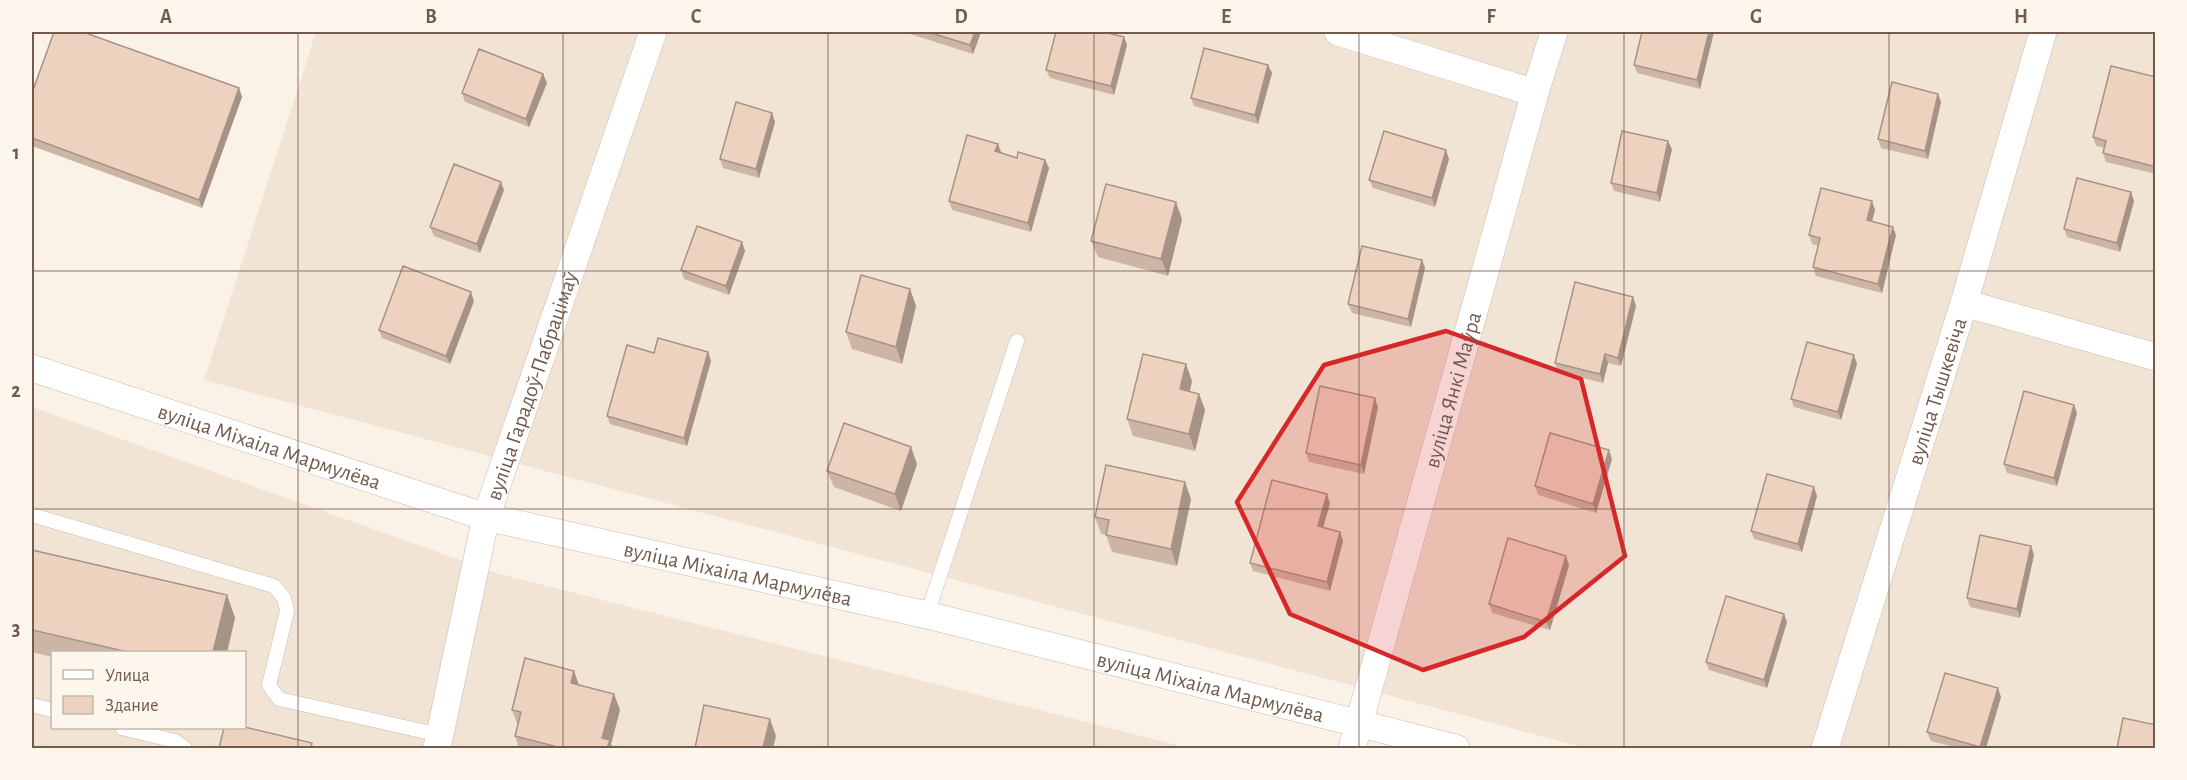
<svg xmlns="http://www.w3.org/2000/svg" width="2187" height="780" viewBox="0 0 2187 780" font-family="'Alegreya Sans',sans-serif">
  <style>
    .residential { fill: #f1e4d5; fill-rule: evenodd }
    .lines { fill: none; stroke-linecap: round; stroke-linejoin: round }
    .lane-casing { stroke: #cbbaad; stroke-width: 15 }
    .street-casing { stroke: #cbbaad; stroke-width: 28 }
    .lane { stroke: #fff; stroke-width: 14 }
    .street { stroke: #fff; stroke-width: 27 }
    .wall { fill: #cdb5a5 }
    .shaded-wall { fill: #a79386 }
    .building { fill: #eed2c0; stroke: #a79386; stroke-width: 1.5 }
    .marked { fill: #d62828; fill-opacity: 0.2; stroke: #d62828; stroke-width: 4.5; stroke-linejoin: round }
    .grid { fill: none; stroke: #725a4d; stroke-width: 1.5; stroke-opacity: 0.55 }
    .labels { text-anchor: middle; stroke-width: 5; stroke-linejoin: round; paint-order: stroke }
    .street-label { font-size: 22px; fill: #725a4d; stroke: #fdf6ec }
    .neatline { fill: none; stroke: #725a4d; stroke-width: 2 }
    .grid-label { font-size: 20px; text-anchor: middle; font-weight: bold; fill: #725a4d }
  </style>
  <rect width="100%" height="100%" fill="#faf2e6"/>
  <path class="residential" d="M316,32H2155V748H1586L204,380Z
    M32,407L499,574L1189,748H32ZM52,652H244V728H52Z"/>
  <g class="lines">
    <g class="lane-casing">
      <path id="lane" d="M32,515L274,586L284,598L287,611L269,685L279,699L440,735
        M927,615L1017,341
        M32,705L52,710
        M122,728L175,741L185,748"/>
    </g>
    <g class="street-casing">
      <g id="street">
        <path d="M1338,32L1535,93"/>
        <path d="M1964,303L2156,357"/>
        <path id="s1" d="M32,368L486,517L927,615L1456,748"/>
        <path id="s2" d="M437,748L486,517L653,32"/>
        <path id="s3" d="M1352,748L1535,93L1554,32"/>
        <path id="s4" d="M1825,748L1964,303L2043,32"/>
      </g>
    </g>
    <use href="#lane" class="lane"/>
    <use href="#street" class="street"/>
  </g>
  <path class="wall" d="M904,32H981L973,54Z
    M1714,32L1700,89L1637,73L1634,65Z
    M1124,37L1127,45L1114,95L1050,78L1046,70Z
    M1268,65L1272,73L1258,124L1194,106L1191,98Z
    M543,74L547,83L529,127L465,102L462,93Z
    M2156,77V174L2106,162L2103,153L2105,148L2096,146L2093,137Z
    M239,88L242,97L202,208L32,146V93Z
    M1938,94L1941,102L1928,159L1881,148L1878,139Z
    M772,113L775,122L759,178L723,168L720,159Z
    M1672,149L1660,202L1614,191L1611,183Z
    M1001,152L1017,158L1045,160L1049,168L1031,232L952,210L949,201Z
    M1449,159L1435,207L1373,188L1369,180Z
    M504,190L480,253L434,236L430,227Z
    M2131,192L2134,201L2120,252L2067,237L2064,229Z
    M1875,210L1872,221L1896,235L1882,293L1816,276L1813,267L1819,246L1812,244L1809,235Z
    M1182,219L1168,276L1098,257L1091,241Z
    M742,242L745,251L729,295L684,279L681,270Z
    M1422,260L1425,268L1411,327L1352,313L1348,304Z
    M910,289L916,306L902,364L852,349L846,332Z
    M1633,297L1636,306L1621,366L1608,363L1603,383L1558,372L1555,363Z
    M474,301L450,364L382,338L379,330Z
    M708,352L711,361L687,446L610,424L607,416L654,353Z
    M1857,364L1841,420L1794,407L1791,399Z
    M1192,381L1190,392L1199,394L1205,410L1195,451L1133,436L1127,419Z
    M2074,405L2077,413L2057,486L2007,473L2004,464Z
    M1378,407L1364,474L1309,462L1306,453Z
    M1612,459L1596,513L1538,495L1535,486Z
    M917,464L901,511L834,487L827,471Z
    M1817,496L1802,552L1754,539L1751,531Z
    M1191,499L1177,566L1112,552L1106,535L1101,534L1095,517Z
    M1330,503L1323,528L1340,532L1343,541L1330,591L1253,571L1250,563Z
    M2031,546L2034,555L2020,618L1970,607L1967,598Z
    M32,550L227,595L235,618L227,652H52V657L32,652Z
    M1569,565L1550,630L1492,613L1489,604Z
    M1787,622L1767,688L1709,670L1706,662Z
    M579,685L614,694L620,710L611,744L613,748H519L515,736L518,726L512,710Z
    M2001,697L1986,748H1958L1931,741L1927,732Z"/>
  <path class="shaded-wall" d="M975,32H981L973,54L970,45Z
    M1709,32H1714L1700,89L1697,80Z
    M1124,37L1127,45L1114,95L1111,86Z
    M1268,65L1272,73L1258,124L1255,115Z
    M543,74L547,83L529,127L526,119Z
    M239,88L242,97L202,208L199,200Z
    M1938,94L1941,102L1928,159L1925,151Z
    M772,113L775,122L759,178L756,169Z
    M1668,141L1672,149L1660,202L1657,193Z
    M998,144L1001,152L999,160L995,151Z
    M1446,150L1449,159L1435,207L1432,198Z
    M1045,160L1049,168L1031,232L1028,223Z
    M501,182L504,190L480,253L477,244Z
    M2131,192L2134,201L2120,252L2117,243Z
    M1872,201L1875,210L1870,229L1867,220Z
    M1176,202L1182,219L1168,276L1161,259Z
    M1893,227L1896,235L1882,293L1878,284Z
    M742,242L745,251L729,295L726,286Z
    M1422,260L1425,268L1411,327L1408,319Z
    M910,289L916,306L902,364L896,347Z
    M471,292L474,301L450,364L446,356Z
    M1633,297L1636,306L1621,366L1618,358Z
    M708,352L711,361L687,446L684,438Z
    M1605,354L1608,363L1603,383L1600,374Z
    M1854,355L1857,364L1841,420L1838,412Z
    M1186,364L1192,381L1186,406L1180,389Z
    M1199,394L1205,410L1195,451L1189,434Z
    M1375,398L1378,407L1364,474L1361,465Z
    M2074,405L2077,413L2057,486L2054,478Z
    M911,447L917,464L901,511L895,494Z
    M1609,450L1612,459L1596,513L1593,504Z
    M1185,482L1191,499L1177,566L1171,549Z
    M1814,487L1817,496L1802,552L1798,544Z
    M1327,494L1330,503L1321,535L1318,526Z
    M1340,532L1343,541L1330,591L1327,582Z
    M2031,546L2034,555L2020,618L2017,609Z
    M1566,556L1569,565L1550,630L1546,622Z
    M227,595L235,618L227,652H213Z
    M1784,614L1787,622L1767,688L1764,680Z
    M574,671L580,688L571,683Z
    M1998,688L2001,697L1986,748H1981L1980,747Z
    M614,694L620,710L611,744L613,748H606L602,738Z
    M770,719L776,736L773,748H763Z"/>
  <path class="building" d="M54,32H83L239,88L199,200L32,138V93Z
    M928,32H975L970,45Z
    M1056,32H1104L1124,37L1111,86L1046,70Z
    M1642,32H1709L1697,80L1634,65Z
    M1204,48L1268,65L1255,115L1191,98Z
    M479,49L543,74L526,119L462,93Z
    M2111,66L2156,77V167L2103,153L2106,141L2093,137Z
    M1892,82L1938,94L1925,151L1878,139Z
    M736,102L772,113L756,169L720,159Z
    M1384,131L1446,150L1432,198L1369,180Z
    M1622,131L1668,141L1657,193L1611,183Z
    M967,135L998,144L995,151L1017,158L1018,152L1045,160L1028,223L949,201Z
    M454,164L501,182L477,244L430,227Z
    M2077,178L2131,192L2117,243L2064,229Z
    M1106,184L1176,202L1161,259L1091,241Z
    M1821,188L1872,201L1867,220L1893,227L1878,284L1813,267L1820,238L1809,235Z
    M697,226L742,242L726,286L681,270Z
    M1362,246L1422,260L1408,319L1348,304Z
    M403,266L471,292L446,356L379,330Z
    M861,275L910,289L896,347L846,332Z
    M1575,282L1633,297L1618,358L1605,354L1600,374L1555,363Z
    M658,338L708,352L684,438L607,416L627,345L654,353Z
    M1807,342L1854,355L1838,412L1791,399Z
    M1143,354L1186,364L1180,389L1199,394L1189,434L1127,419Z
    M1320,386L1375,398L1361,465L1306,453Z
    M2024,391L2074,405L2054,478L2004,464Z
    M844,423L911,447L895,494L827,471Z
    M1550,433L1609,450L1593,504L1535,486Z
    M1106,465L1185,482L1171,549L1106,535L1109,520L1095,517Z
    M1767,474L1814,487L1798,544L1751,531Z
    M1272,480L1327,494L1318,526L1340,532L1327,582L1250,563Z
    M1980,535L2031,546L2017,609L1967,598Z
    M1508,538L1566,556L1546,622L1489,604Z
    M32,550L227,595L213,652H128L32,630Z
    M1726,596L1784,614L1764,680L1706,662Z
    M525,658L574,671L571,683L614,694L602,738L610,740L607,748H558V747L515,736L521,712L512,710Z
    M1945,673L1998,688L1980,747L1927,732Z
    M704,705L770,719L763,748H695Z
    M2123,718L2156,725V748H2117Z
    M244,727L312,743L311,748H219L224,728Z"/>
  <path class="marked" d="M1446,331L1581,379L1625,556L1524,637L1423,670L1290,614L1237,502L1324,365Z"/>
  <path class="grid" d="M298,32V748M563,32V748M828,32V748M1094,32V748M1359,32V748M1624,32V748M1889,32V748M32,271H2156M32,509H2156"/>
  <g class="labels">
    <g class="street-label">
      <text dy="8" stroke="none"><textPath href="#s2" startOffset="375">вуліца Гарадоў-Пабрацімаў</textPath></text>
      <text dy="8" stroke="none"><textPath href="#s3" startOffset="372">вуліца Янкі Маўра</textPath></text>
      <text dy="8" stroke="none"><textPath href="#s4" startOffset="374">вуліца Тышкевіча</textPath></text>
      <text dy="8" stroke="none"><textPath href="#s1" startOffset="250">вуліца Міхаіла Мармулёва</textPath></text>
      <text dy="8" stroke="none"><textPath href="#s1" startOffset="736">вуліца Міхаіла Мармулёва</textPath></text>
      <text dy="8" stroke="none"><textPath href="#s1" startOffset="1222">вуліца Міхаіла Мармулёва</textPath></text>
    </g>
  </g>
  <rect width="2187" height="780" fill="none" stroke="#fdf6ec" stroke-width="66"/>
  <rect x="51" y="651" width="195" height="78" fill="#fdf6ec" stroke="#c5b8ac" stroke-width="1.5"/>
  <rect x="63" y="670" width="30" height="9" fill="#ffffff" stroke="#c5b8ac" stroke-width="1.5"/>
  <text x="105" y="681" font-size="18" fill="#725a4d">Улица</text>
  <rect x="63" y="696" width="30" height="18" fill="#eed2c0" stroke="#c5b8ac" stroke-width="1.5"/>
  <text x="105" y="711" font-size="18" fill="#725a4d">Здание</text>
  <rect x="33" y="33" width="2121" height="714" class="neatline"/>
  <g class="grid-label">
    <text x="166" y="23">A</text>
    <text x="431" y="23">B</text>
    <text x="696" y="23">C</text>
    <text x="961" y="23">D</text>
    <text x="1226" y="23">E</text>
    <text x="1491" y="23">F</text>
    <text x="1756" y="23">G</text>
    <text x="2021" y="23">H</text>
    <text x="16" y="159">1</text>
    <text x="16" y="397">2</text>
    <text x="16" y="635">3</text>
  </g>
</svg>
